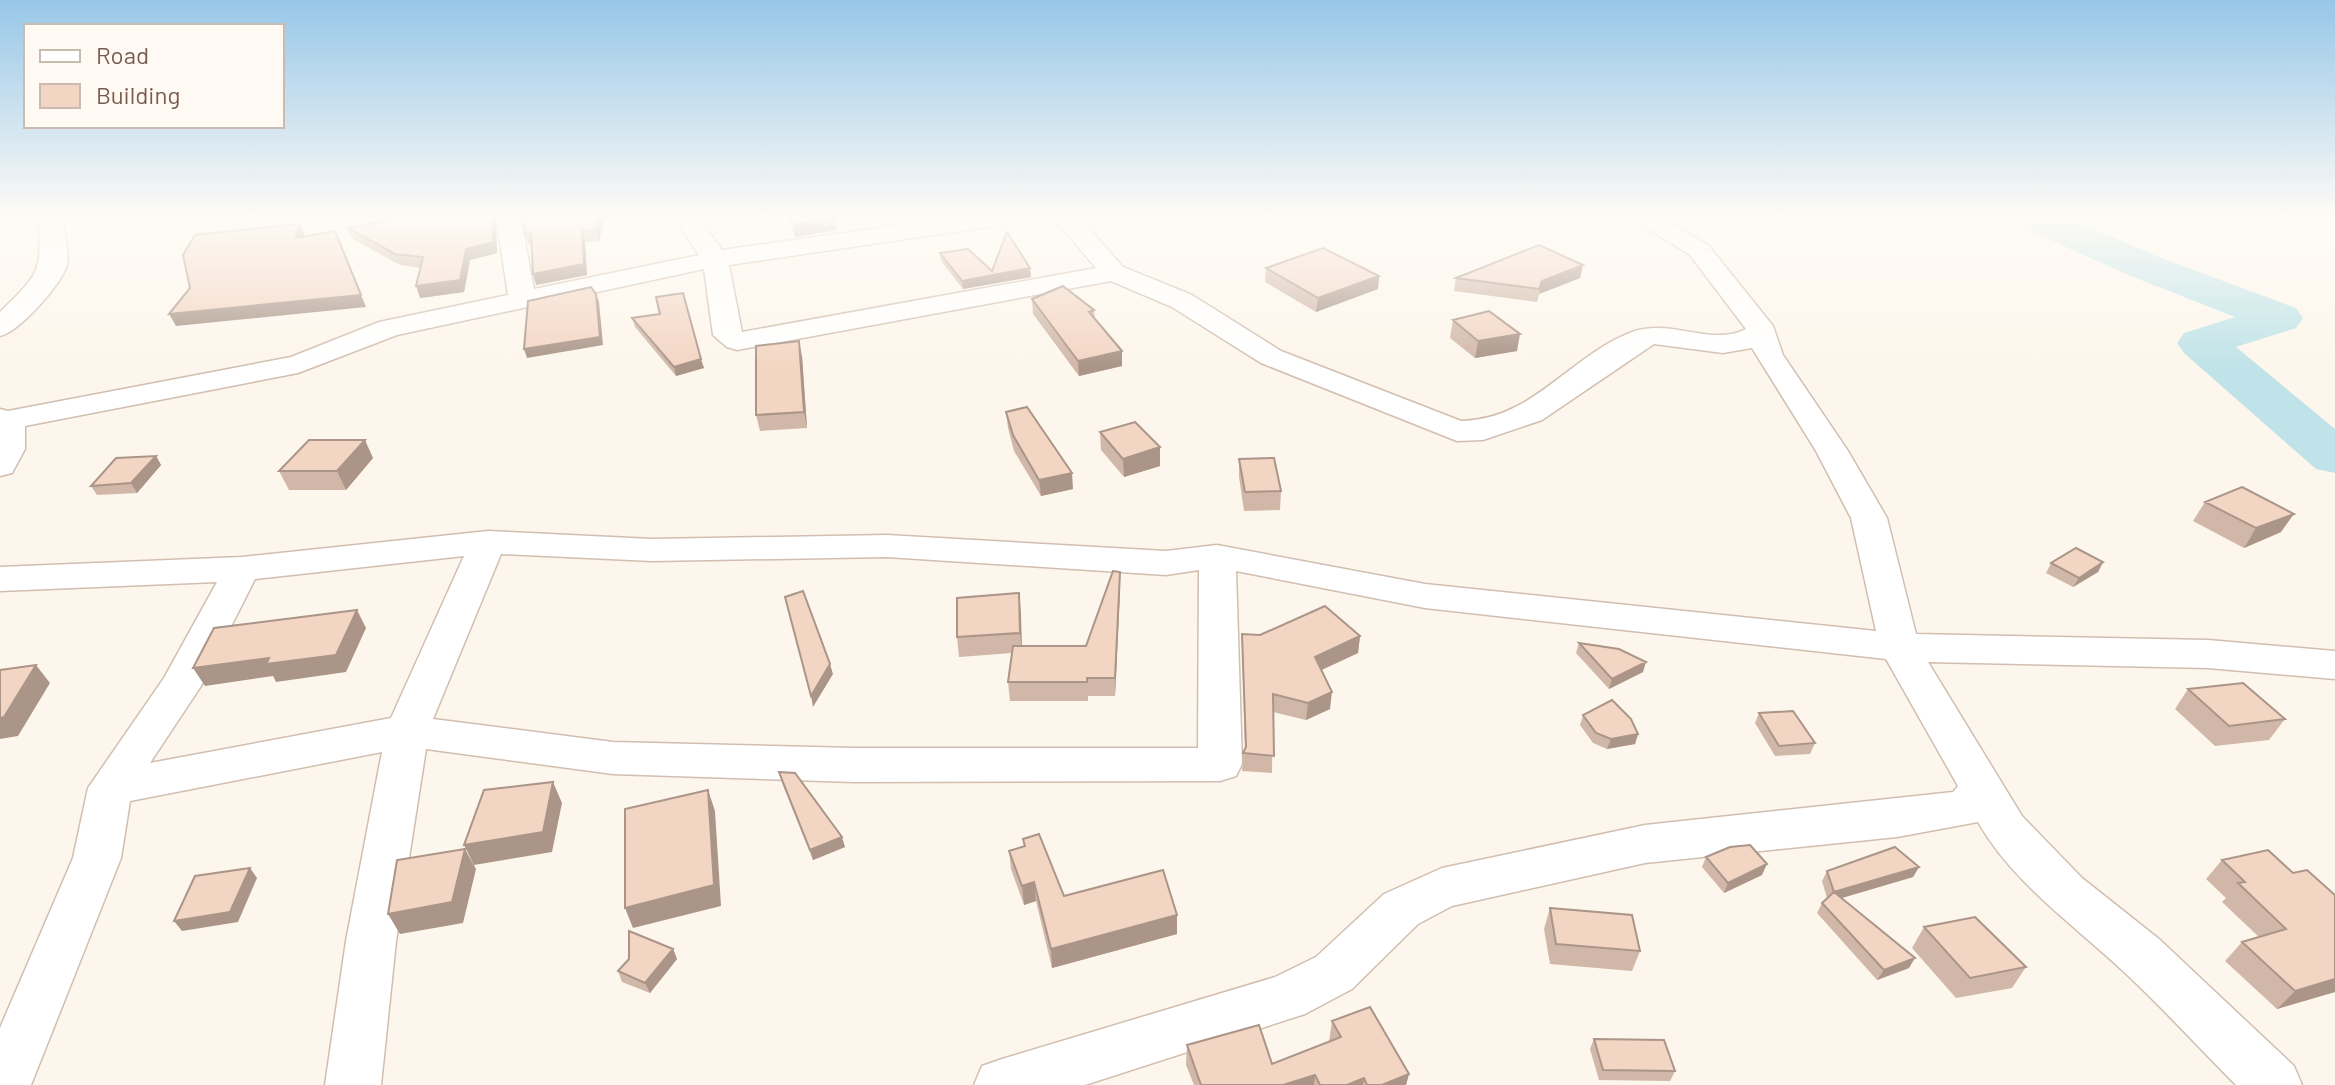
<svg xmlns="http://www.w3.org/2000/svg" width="2335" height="1085" viewBox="0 0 2335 1085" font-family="Barlow,sans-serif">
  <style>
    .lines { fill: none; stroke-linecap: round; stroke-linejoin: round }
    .river { fill: #bfe3e8; fill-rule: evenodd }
    .street-casing { stroke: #d1beb0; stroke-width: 3 }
    .street { fill: #fff; fill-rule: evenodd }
    .wall { fill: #d1b7a8 }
    .shaded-wall { fill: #aa9588 }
    .building { fill: #f3d5c3; stroke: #aa9588; stroke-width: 2 }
  </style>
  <rect width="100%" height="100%" fill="#fdf6ec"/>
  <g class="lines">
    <path class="river" d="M2009,215H2062L2156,256L2296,308L2303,318L2296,328L2236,347L2335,429V473L2316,469L2184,353L2177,343L2184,333L2235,317L2126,274L2015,224Z"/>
    <g class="street-casing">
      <path id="street" d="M38,215H62C63,229 70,251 67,265C61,285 19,332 0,336V312C41,272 42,272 38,215Z
        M496,215H520L534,289L699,255L673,215H697L722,250L972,215H1034L1022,222L729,265L742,332L1096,268L1059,224L1047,215H1077L1123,267L1192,295L1281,351L1461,421C1533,420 1569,356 1632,332C1671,318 1711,347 1746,329L1690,255L1626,215H1655L1708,245L1773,326L1783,355L1848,451L1887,518L1916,634L2208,640L2335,651V679L2208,668L1928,662L2022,816L2082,878L2159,939L2294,1066L2302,1085H2236C2198,1047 2162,1007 2123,971C2073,924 2013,883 1978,822L1897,837L1645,863L1452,906L1418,924L1352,989L1305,1014L1085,1085H974L982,1066L1002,1059L1275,977L1316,957L1384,894L1442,868L1645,825L1953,792L1958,786L1886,659L1425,608L1236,571L1242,764L1236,776L1220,781L854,782L613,774L426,749L396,941L381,1085H325L346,941L382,752L130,801L121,858L31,1085H0V1028L73,858L88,788L164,678L217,582L0,591V567L242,557L488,531L652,539L887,535L1166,551L1217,545L1425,584L1876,631L1851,518L1816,451L1752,348L1723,353L1654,344L1542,420L1483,440L1457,441L1261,363L1172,307L1111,281L737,350L727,347L713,335L704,269L397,335L298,373L25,426V449L12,473L0,476V409L8,411L291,357L379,322L508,295ZM501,554L652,561L887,557L1166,575L1199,570L1198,748H854L613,742L433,719ZM464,556L391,718L150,763L201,686L255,579Z"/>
    </g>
    <use href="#street" class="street"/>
  </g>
  <path class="wall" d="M395,215H496L497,253L470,260L464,292L420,298L421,268L400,265L353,239L348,228L386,221Z
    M521,215H605L599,241L585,242L587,275L536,285L531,245H529L525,234Z
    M786,215H832L836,230L795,237Z
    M940,253L992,271L1030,268L1031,277L963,289L941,261Z
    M1266,268L1379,276L1378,289L1316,312L1265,282Z
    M1456,278H1580L1539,294L1537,302L1454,291Z
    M1032,299L1094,310L1095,319L1122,351V366L1079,376L1033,314Z
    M632,318L704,368L676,376L635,327Z
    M1453,320L1517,351L1475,358L1450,338Z
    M802,356L807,428L760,431L756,415Z
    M1006,412L1073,489L1041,496L1014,451L1008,428Z
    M1100,432L1160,447V466L1124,477L1101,450Z
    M156,456L161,465L137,493L97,495L91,486Z
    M373,458L346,490H289L279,471Z
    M1239,459L1281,491L1280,510L1244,511L1239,477Z
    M2205,502L2281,532L2244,548L2193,521Z
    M2103,562L2098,572L2073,587L2046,573L2051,563Z
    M1120,572V590L1115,696H1088V701H1010L1008,682L1012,653L959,657L957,637L1019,593L1022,646H1086Z
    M1242,634L1360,636L1358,653L1321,670L1330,709L1306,720L1273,712L1272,773L1242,771L1243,753L1245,750L1242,651Z
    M1579,643L1643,672L1609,689L1576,653Z
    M2188,689L2285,719L2269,740L2215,746L2175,709Z
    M1759,713L1815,743L1810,754L1775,756L1755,723Z
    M1583,715L1638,734L1635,744L1607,749L1593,743L1580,725Z
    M779,772L845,847L813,860L782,783Z
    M1023,839L1064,896L1177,934L1052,968L1036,901L1024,905L1011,869L1009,851L1024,846Z
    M1706,857L1762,875L1724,893L1702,867Z
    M2222,860L2293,873L2335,895V992L2277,1009L2225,961L2242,942L2259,937L2222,902L2226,898L2206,879Z
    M1919,867L1913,877L1842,898L1909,968L1877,980L1817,913L1822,903L1827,898L1822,881L1827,871Z
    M1550,908L1640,951L1632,971L1550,964L1544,929Z
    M1924,927L2026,967L2012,988L1956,998L1912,948Z
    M673,949L677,959L650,993L622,982L618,971Z
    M1332,1021L1409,1074L1406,1085H1194L1186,1065L1187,1045L1272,1064L1329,1042Z
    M1594,1039L1675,1071L1670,1081L1599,1080L1590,1049Z"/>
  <path class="shaded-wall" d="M492,215H496L497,253L470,260L464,292L420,298L416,286L466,249Z
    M599,215H605L599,241L596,230Z
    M834,218L836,230L795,237L793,225Z
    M300,224L305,236L301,250L296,238Z
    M335,231L366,307L176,326L169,314Z
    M582,231L585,242L587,275L536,285L533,274Z
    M1583,265L1580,278L1539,294L1537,302L1542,281Z
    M1030,268L1031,277L963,289L962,281Z
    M1379,276L1378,289L1316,312L1318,298Z
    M596,294L599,302L603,345L527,358L524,349Z
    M1520,334L1517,351L1475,358L1478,341Z
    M799,341L802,356L807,428L804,412Z
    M1122,351V366L1079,376L1078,361Z
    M701,359L704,368L676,376L674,367Z
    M365,440L373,458L346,490L337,471Z
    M1160,447V466L1124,477L1123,459Z
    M156,456L161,465L137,493L131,483Z
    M1072,473L1073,489L1041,496L1039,480Z
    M2294,514L2281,532L2244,548L2256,528Z
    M2103,562L2098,572L2073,587L2079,578Z
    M1120,572V590L1115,696V678Z
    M1019,593L1021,613L1022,653L1020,633Z
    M357,610L366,628L346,672L276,682L273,676L205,686L193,668Z
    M1360,636L1358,653L1313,674L1315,657Z
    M1646,662L1643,672L1609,689L1612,679Z
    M830,664L833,674L813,707L811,696Z
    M36,665L50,683L18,736L0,739V718Z
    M1332,692L1330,709L1306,720L1308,703Z
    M1638,734L1635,744L1607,749L1611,739Z
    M553,782L562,803L552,852L474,865L464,845Z
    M708,790L715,811L721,906L633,928L625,908Z
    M842,837L845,847L813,860L810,850Z
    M465,849L476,869L463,923L400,934L388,914Z
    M1767,864L1762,875L1724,893L1728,883Z
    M1919,867L1913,877L1828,902L1834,892Z
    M250,868L257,878L238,922L182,931L174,921Z
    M1034,882L1036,901L1024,905L1022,886Z
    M1177,915V934L1052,968L1051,949Z
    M673,949L677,959L650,993L645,983Z
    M1915,958L1909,968L1877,980L1884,970Z
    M2335,979V992L2277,1009L2295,991Z
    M1409,1074L1406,1085H1382Z
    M1315,1075L1314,1085H1283Z
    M1364,1078L1363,1085H1347Z"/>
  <path class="building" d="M395,215H492L493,242L466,249L460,280L416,286L423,257L395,254L348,228L386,221Z
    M521,215H599L596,230L582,231L584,264L533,274L531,233L525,234Z
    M788,215H832L834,218L793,225Z
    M300,224L296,238L335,231L361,295L169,314L190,288L183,255L195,235Z
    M1007,232L1030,268L962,281L940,253L968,249L992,271Z
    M1539,245L1583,265L1542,281L1539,289L1456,278Z
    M1323,248L1379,276L1318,298L1266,268Z
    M1063,286L1094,310L1089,312L1122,351L1078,361L1032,299Z
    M591,287L596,294L600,337L524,349L528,301Z
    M683,293L701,359L674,367L632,318L660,314L656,297Z
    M1489,311L1520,334L1478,341L1453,320Z
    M799,341L804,412L756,415V346Z
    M1027,407L1072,473L1039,480L1013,435L1006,412Z
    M1135,422L1160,447L1123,459L1100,432Z
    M309,440H365L337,471H279Z
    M156,456L131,483L91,486L116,458Z
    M1274,458L1281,491L1245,492L1239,459Z
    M2242,487L2294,514L2256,528L2205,502Z
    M2076,548L2103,562L2079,578L2051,563Z
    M1113,571L1120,572L1115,678H1087V682H1008L1013,646H1086Z
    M803,591L830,664L811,696L785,597Z
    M1019,593L1020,633L957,637V598Z
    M1325,606L1360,636L1315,657L1332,692L1308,703L1273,694L1274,756L1243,753L1246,747L1242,634L1260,635Z
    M357,610L336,655L266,664L269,658L193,668L214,628Z
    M1579,643L1619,649L1646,662L1612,679Z
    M36,665L4,717L0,718V670Z
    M2243,683L2285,719L2229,726L2188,689Z
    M1612,700L1631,719L1638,734L1611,739L1596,733L1583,715Z
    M1793,711L1815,743L1779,746L1759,713Z
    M779,772L795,773L842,837L810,850Z
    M553,782L543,832L464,845L484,790Z
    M708,790L714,885L625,908V809Z
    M1039,834L1064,896L1163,870L1177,915L1051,949L1034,882L1022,886L1009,851L1025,846L1023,839Z
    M1750,845L1767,864L1728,883L1706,857L1730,847Z
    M1895,847L1919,867L1834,892L1915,958L1884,970L1822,903L1834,892L1827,871Z
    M465,849L452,902L388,914L397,860Z
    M2268,850L2293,873L2307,870L2335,895V979L2295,991L2242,942L2286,929L2238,883L2245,882L2222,860Z
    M250,868L230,912L174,921L195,876Z
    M1550,908L1632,915L1640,951L1556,944Z
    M1975,917L2026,967L1970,978L1924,927Z
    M629,931L673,949L645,983L618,971L629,959Z
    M1370,1007L1409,1074L1382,1085H1367L1364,1078L1347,1085H1320L1315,1075L1283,1085H1201L1187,1045L1259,1025L1272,1064L1341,1037L1332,1021Z
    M1594,1039L1664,1040L1675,1071L1603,1070Z"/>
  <linearGradient id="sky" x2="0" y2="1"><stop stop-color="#97c7e8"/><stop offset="0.59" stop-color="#fefbf6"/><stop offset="1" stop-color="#fefbf6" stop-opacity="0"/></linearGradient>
  <rect width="2335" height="367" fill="url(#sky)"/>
  <rect x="24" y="24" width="260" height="104" fill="#fffaf3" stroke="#cabbb1" stroke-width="2"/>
  <rect x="40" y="50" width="40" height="12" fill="#ffffff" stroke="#cabbb1" stroke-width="2"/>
  <text x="96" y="64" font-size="24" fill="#7a5c4d">Road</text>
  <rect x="40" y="84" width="40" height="24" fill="#f3d5c3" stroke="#cabbb1" stroke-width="2"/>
  <text x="96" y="104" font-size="24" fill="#7a5c4d">Building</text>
</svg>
